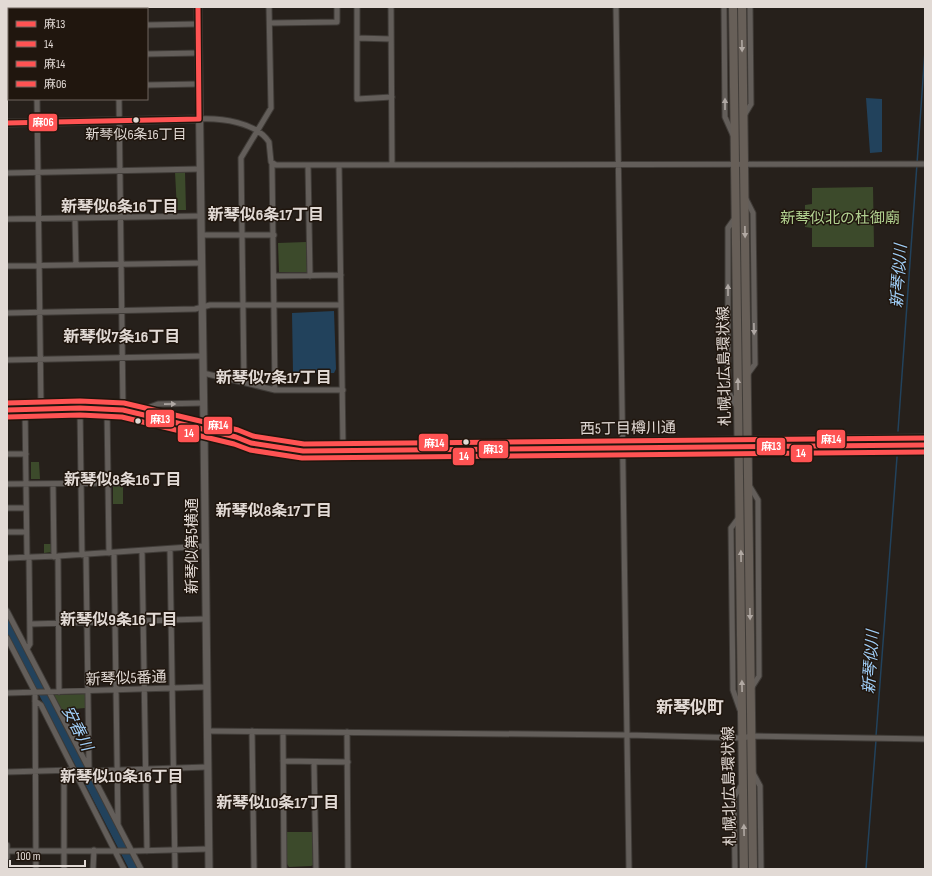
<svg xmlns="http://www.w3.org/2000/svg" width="932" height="876" viewBox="0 0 932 876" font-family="'Sofia Sans Condensed','Noto Sans JP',sans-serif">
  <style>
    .green { fill: #3c4a2b }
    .water { fill: #22425c }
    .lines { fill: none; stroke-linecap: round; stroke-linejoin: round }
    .stream { stroke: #22425c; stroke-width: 1.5 }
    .river { stroke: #22425c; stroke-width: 9 }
    .street-casing { stroke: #403c38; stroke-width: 7 }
    .secondary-casing { stroke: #403c38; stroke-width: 9 }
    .primary-casing { stroke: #403c38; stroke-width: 10 }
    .street { stroke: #635e5a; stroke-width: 5 }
    .secondary { stroke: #635e5a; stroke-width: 7 }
    .primary { stroke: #675f58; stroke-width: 8 }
    .bus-1-casing { stroke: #20160e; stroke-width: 8 }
    .bus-2-casing { stroke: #20160e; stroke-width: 8 }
    .bus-3-casing { stroke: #20160e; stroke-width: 8 }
    .bus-4-casing { stroke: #20160e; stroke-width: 8 }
    .bus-1 { stroke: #ff5353; stroke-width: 5 }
    .bus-2 { stroke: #ff5353; stroke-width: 5 }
    .bus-3 { stroke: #ff5353; stroke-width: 5 }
    .bus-4 { stroke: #ff5353; stroke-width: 5 }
    .oneway { fill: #b1a9a3 }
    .oneway2 { fill: #afa8a4 }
    .bus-dot { fill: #e2dad5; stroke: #20160e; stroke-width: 1.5 }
    .labels { text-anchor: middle; stroke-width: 3; stroke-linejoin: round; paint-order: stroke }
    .bus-label { font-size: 14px; fill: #e2dad5; stroke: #20160e }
    .park-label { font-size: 15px; fill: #b1d190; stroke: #20160e }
    .street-label { font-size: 15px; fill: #e2dad5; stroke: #20160e }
    .neighbourhood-label { font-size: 16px; font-weight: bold; fill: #e2dad5; stroke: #20160e }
    .water-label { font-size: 16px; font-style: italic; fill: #a0cef7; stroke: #20160e }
    .quarter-label { font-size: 17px; font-weight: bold; fill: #e2dad5; stroke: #20160e }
    .line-badge { stroke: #20160e; stroke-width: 1.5 }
    .badge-label { font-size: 11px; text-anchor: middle; font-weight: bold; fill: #fff }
  </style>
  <rect width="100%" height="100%" fill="#26201b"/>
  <path class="green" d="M175,172H185L186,210H177Z
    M873,187L874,247H812V228L805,227V225H803V212L805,211V205L812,204V188Z
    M306,242L307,272H279L278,243Z
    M31,462H39L40,479H31Z
    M113,485H123V504H113Z
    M44,544H52V552L44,553Z
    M85,694V708L62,710L54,695Z
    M287,832H312L313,865L311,866L289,867L287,864Z"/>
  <path class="water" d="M866,98L882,99V152L870,153Z
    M334,311L336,369L334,373H293L292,313Z"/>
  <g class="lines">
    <path class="stream" d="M898,431L925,51
      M876,736L897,457
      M866,869L876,740"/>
    <path class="river" d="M7,623L134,869"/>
    <g class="street-casing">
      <path id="street" d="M36,7V9
        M118,7V9
        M357,7V38L391,39
        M391,7L392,165
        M616,7L629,869
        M724,7L725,117L733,135
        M270,23L337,22V7
        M147,25L198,24
        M357,38V99L392,97
        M7,39H9
        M147,54L198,53
        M7,80H9
        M147,85L199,84
        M37,99L41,409
        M119,99L123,410
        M745,114L751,104L750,7
        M199,119C221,118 256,122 269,142L271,162L276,165L925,164
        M272,164L275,390
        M308,165L310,276
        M339,165L343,446
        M7,173L200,169
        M746,199L753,213L755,364L747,375
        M75,218L76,265
        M735,218L728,228V391L737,407
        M7,219L201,216
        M201,235H274
        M7,266L201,263
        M274,276L341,275
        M7,313L195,309L210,305H341
        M7,360L203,356
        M203,373L275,390H343
        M244,382L241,158L271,108L269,7
        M80,408L82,555
        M25,409L27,557
        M107,409L109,553
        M137,412L158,404L204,403
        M7,454H26
        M7,484L122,483
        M53,484L54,557
        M749,485L758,500L759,676L752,687
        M7,508H26
        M740,516L731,528L733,690L740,710
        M7,532H26
        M170,549L175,869
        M142,551L147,851
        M114,553L118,824
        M86,555L89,767
        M58,556L59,692
        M7,558L58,556L204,546
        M7,611L141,869
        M31,624L205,619
        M7,638L35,692L36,869
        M27,649L30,644L29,557
        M7,693L206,687
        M35,701L41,705L124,869
        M207,731L627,735L743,738L751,736L925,739
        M252,731L254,869
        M283,732L284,869
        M347,732L348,869
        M283,761L348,762
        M314,762L316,869
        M64,771V869
        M90,771L207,767
        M7,772L73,770
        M753,773L760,786L761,869
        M7,845V857
        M7,851H134L208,849
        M93,869L94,850
        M735,869L734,797L742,784"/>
    </g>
    <g class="secondary-casing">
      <path id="secondary" d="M198,7L204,429L209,869
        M7,123L199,119
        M7,410L80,408L123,410L236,437L251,443L303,451L925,445
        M240,437L303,445L925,438"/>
    </g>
    <g class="primary-casing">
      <path id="primary" d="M733,7L744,869
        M742,7L753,869"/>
    </g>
    <use href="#street" class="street"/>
    <use href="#secondary" class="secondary"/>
    <use href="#primary" class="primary"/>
    <g class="bus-1-casing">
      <path id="bus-1" d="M7,410L80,408L123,410L236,437L251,443L303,451L925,445"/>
    </g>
    <g class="bus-2-casing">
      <path id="bus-2" d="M7,417L80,415L122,417L234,444L250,450L302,458L925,452"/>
    </g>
    <g class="bus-3-casing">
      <path id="bus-3" d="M7,403L80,401L124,403L238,430L253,436L304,444L925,438"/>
    </g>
    <g class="bus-4-casing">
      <path id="bus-4" d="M198,7L199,119
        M7,123L199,119"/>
    </g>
    <use href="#bus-1" class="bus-1"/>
    <use href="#bus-2" class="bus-2"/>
    <use href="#bus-3" class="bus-3"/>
    <use href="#bus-4" class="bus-4"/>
  </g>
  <defs><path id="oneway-solid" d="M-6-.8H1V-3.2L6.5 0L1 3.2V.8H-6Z"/></defs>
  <g class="oneway">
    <use href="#oneway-solid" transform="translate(742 46) rotate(89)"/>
    <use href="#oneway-solid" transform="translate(745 232) rotate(89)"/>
    <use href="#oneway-solid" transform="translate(738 384) rotate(-91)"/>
    <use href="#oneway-solid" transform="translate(741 556) rotate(-91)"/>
    <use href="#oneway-solid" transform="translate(750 614) rotate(89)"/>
    <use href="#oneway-solid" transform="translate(742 686) rotate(-91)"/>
    <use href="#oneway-solid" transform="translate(744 830) rotate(-91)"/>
  </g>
  <g class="oneway2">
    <use href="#oneway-solid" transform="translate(725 104) rotate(-90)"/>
    <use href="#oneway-solid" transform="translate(728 290) rotate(-90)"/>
    <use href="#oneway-solid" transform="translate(754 329) rotate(89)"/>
    <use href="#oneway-solid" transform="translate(170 404) rotate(-1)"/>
  </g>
  <g class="bus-dot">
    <circle cx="136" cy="120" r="3.5"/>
    <circle cx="138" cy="421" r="3.5"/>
    <circle cx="466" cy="442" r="3.5"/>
  </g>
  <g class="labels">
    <g class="bus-label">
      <text x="136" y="139">新琴似6条16丁目</text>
    </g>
    <g class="park-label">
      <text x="840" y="223">新琴似北の杜御廟</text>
    </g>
    <g class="street-label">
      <text transform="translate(724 366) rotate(-91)" y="5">札幌北広島環状線</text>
      <text transform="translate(628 428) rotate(-1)" y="5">西5丁目樽川通</text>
      <text transform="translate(192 546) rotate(-90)" y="5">新琴似第5横通</text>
      <text transform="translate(126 678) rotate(-2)" y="5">新琴似5番通</text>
      <text transform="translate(729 786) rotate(-91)" y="5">札幌北広島環状線</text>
    </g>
    <g class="neighbourhood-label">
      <text x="120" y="212">新琴似6条16丁目</text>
      <text x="266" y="220">新琴似6条17丁目</text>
      <text x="122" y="342">新琴似7条16丁目</text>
      <text x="274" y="383">新琴似7条17丁目</text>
      <text x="123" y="485">新琴似8条16丁目</text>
      <text x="274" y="516">新琴似8条17丁目</text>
      <text x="119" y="625">新琴似9条16丁目</text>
      <text x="122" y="782">新琴似10条16丁目</text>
      <text x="278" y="808">新琴似10条17丁目</text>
    </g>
    <g class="water-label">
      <text transform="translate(898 276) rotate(-86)" y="6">新琴似川</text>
      <text transform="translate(870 662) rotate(-86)" y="6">新琴似川</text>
      <text transform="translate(78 728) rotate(63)" y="6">安春川</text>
    </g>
    <g class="quarter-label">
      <text x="690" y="713">新琴似町</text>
    </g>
  </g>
  <g class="line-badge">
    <rect x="28" y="113" width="30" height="19" rx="4" fill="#ff5353"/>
    <rect x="145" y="409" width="30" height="19" rx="4" fill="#ff5353"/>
    <rect x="203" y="416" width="30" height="19" rx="4" fill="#ff5353"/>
    <rect x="177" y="424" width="23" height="19" rx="4" fill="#ff5353"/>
    <rect x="816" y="429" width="30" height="20" rx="4" fill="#ff5353"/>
    <rect x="418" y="433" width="31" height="19" rx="4" fill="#ff5353"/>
    <rect x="756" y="437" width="30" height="19" rx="4" fill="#ff5353"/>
    <rect x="478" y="440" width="31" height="19" rx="4" fill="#ff5353"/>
    <rect x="790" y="444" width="23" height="19" rx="4" fill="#ff5353"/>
    <rect x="452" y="447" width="23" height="19" rx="4" fill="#ff5353"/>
  </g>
  <g class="badge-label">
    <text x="43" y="126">麻06</text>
    <text x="160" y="423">麻13</text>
    <text x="218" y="429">麻14</text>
    <text x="189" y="437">14</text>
    <text x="831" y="443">麻14</text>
    <text x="434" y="447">麻14</text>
    <text x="771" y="450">麻13</text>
    <text x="493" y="453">麻13</text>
    <text x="801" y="457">14</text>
    <text x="464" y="460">14</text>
  </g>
  <rect width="932" height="876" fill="none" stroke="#e2dad5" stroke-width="16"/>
  <rect x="8" y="8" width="140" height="92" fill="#20160e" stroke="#6e645e"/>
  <rect x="16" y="21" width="20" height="6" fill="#ff5353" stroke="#6e645e"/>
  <text x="44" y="28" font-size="12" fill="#e2dad5">麻13</text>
  <rect x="16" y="41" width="20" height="6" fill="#ff5353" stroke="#6e645e"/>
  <text x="44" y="48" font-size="12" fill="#e2dad5">14</text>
  <rect x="16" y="61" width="20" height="6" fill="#ff5353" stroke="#6e645e"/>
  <text x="44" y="68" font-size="12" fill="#e2dad5">麻14</text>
  <rect x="16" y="81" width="20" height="6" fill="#ff5353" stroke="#6e645e"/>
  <text x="44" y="88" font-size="12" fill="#e2dad5">麻06</text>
  <path d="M10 860v6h75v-6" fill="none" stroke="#e2dad5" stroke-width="2"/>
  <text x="16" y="860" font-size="12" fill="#e2dad5" stroke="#20160e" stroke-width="3" paint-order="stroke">100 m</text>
</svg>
